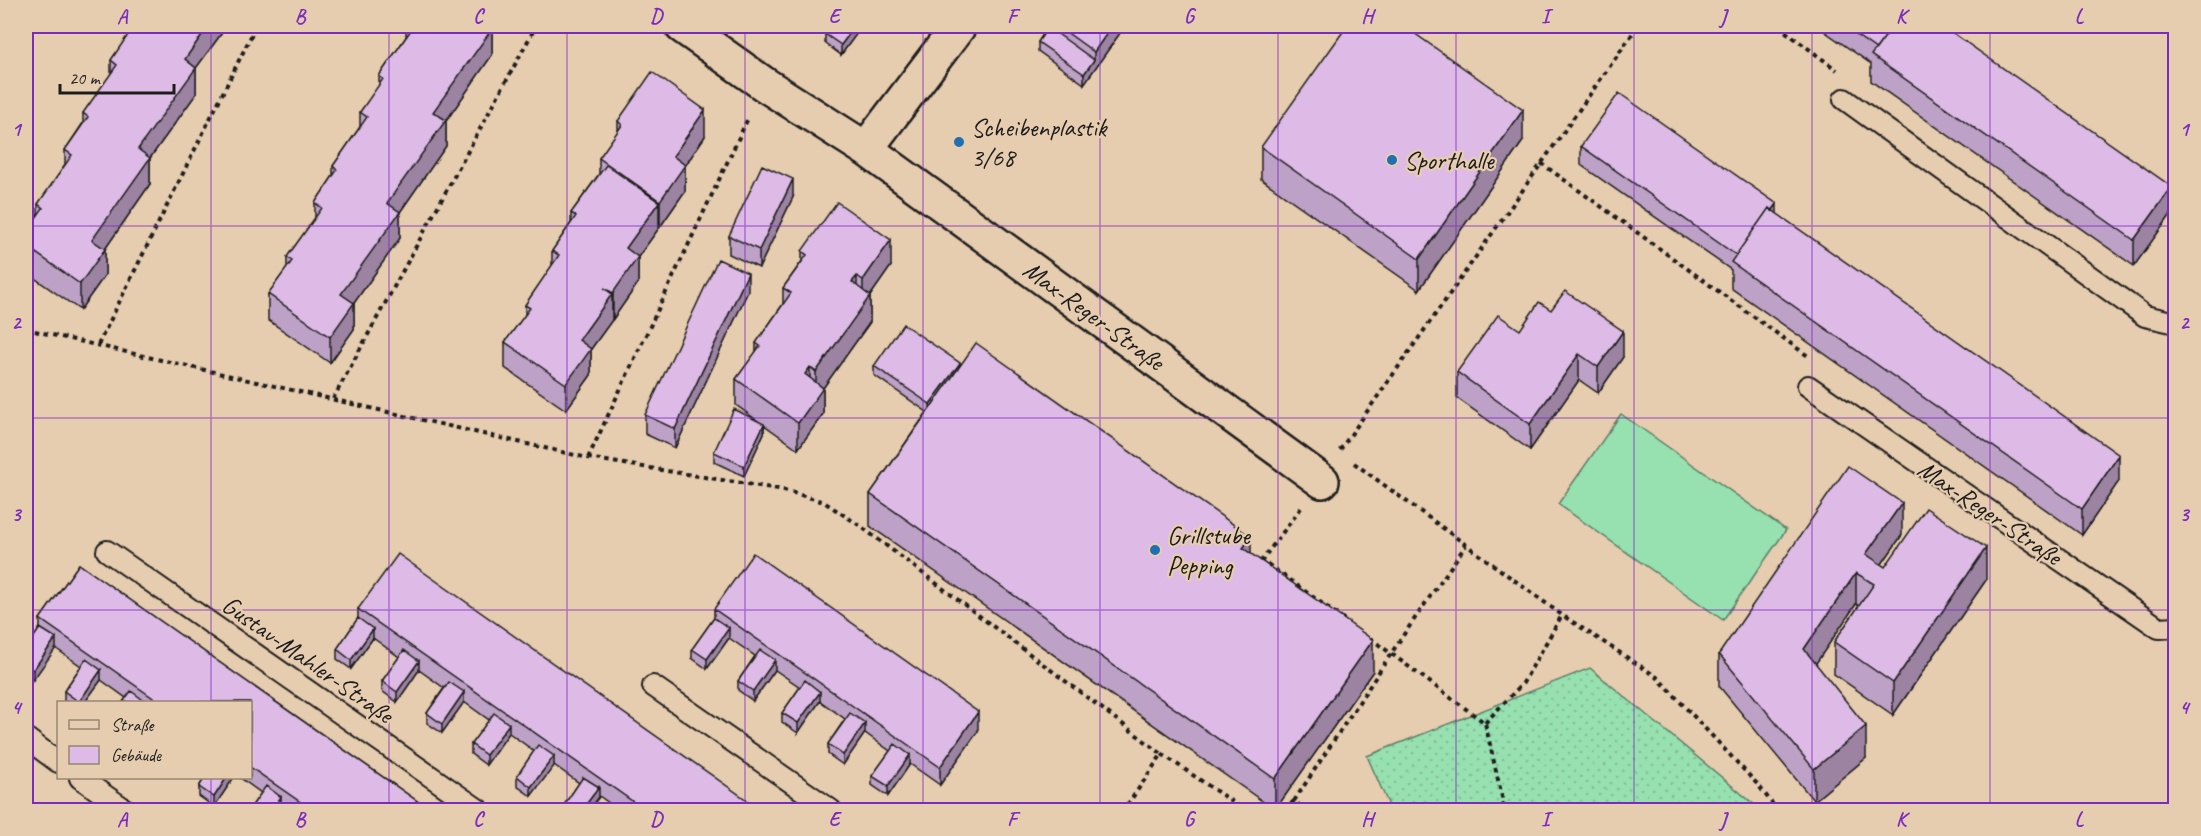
<svg xmlns="http://www.w3.org/2000/svg" width="2201" height="836" viewBox="0 0 2201 836" font-family="Caveat,sans-serif">
  <style>
    .grass { fill: url(#grass-dots); stroke: #5a7e66; stroke-width: 1.5 }
    .garden { fill: #97e0b0; stroke: #5a7e66; stroke-width: 1.5 }
    .lines { fill: none; stroke-linecap: round; stroke-linejoin: round }
    .service-casing { stroke: #1c1c1c; stroke-width: 24 }
    .minor-casing { stroke: #1c1c1c; stroke-width: 38 }
    .path { stroke: #1c1c1c; stroke-width: 4; stroke-dasharray: 4.5 4.5; stroke-linecap: butt }
    .service { stroke: #e7cdaf; stroke-width: 20 }
    .minor { stroke: #e7cdaf; stroke-width: 33 }
    .wall { fill: #bea1c6; stroke: #1c1c1c; stroke-width: 1.5 }
    .shaded-wall { fill: #9b83a1; stroke: #1c1c1c; stroke-width: 1.5 }
    .building { fill: #ddbbe6; stroke: #1c1c1c; stroke-width: 1.5 }
    .grid { fill: none; stroke: #7b2cbf; stroke-width: 1.5; stroke-opacity: 0.55 }
    .poi-dot { fill: #1f6fb2; stroke: #e7cdaf; stroke-width: 2 }
    .labels { text-anchor: middle; stroke-width: 4.5; stroke-linejoin: round; paint-order: stroke }
    .poi-label { font-size: 26px; fill: #1c1c1c; stroke: #e7cdaf; text-anchor: start }
    .street-label { font-size: 26px; fill: #1c1c1c; stroke: #e7cdaf }
    .neatline { fill: none; stroke: #7b2cbf; stroke-width: 2 }
    .grid-label { font-size: 20px; text-anchor: middle; font-weight: bold; fill: #7b2cbf }
  </style>
  <defs>
    <pattern id="grass-dots" width="8" height="8" patternUnits="userSpaceOnUse" patternTransform="scale(1.5)"><rect width="8" height="8" fill="#97e0b0"/><path d="M2 2h.1M6 6h.1" fill="none" stroke="#82c097" stroke-width="1.8" stroke-linecap="round"/></pattern>
  </defs>
  <rect width="100%" height="100%" fill="#e7cdaf"/>
  <filter id="ink" filterUnits="userSpaceOnUse"><feTurbulence type="fractalNoise" baseFrequency=".0167" numOctaves="2"/><feDisplacementMap in="SourceGraphic" scale="12" xChannelSelector="R" yChannelSelector="G"/><feConvolveMatrix kernelMatrix="1 2 1 2 8 2 1 2 1" color-interpolation-filters="sRGB"/></filter>
  <g filter="url(#ink)">
    <path class="grass" d="M1590,668L1761,810H1391L1367,756Z"/>
    <path class="garden" d="M1621,414L1786,530L1723,620L1558,504Z"/>
    <g class="lines">
      <g class="service-casing">
        <path id="service" d="M1844,99L2145,316L2176,323
          M1808,386L2159,628L2176,627
          M107,551L479,810
          M653,686L831,810
          M26,738L58,762
          M80,778L126,810"/>
      </g>
      <g class="minor-casing">
        <path id="minor" d="M682,26L764,84L866,149L1322,481
          M866,149L959,26"/>
      </g>
      <path class="path" d="M1778,26L1837,70
        M1541,163L1808,356
        M26,329L588,458L784,490L824,502L859,525L1162,754L1124,810
        M98,345L256,26
        M333,399L536,26
        M1340,450L1638,26
        M588,458L749,116
        M1354,463L1562,615L1657,677L1759,786L1777,810
        M1301,508L1262,560L1349,623
        M1370,638L1485,723L1505,810
        M1485,723L1523,683L1562,615
        M1162,754L1244,810
        M1294,801L1402,637L1466,545
        M1284,810L1294,801L1306,810"/>
      <use href="#service" class="service"/>
      <use href="#minor" class="minor"/>
    </g>
    <path class="wall" d="M130,26H227L196,68V94L150,158V184L105,249V275L80,310L26,272V232L38,214V204L65,166V150L83,123V113L111,74V60L130,33Z
      M406,26H495L492,30V55L446,121V146L400,212V238L354,303V329L330,363L268,320V294L287,268V257L315,218V203L333,176V166L360,127V112L379,86V76L406,37Z
      M862,26L841,55L825,43V34Z
      M1048,26H1125L1084,84L1038,51V42L1048,27Z
      M1817,26H1943L2172,213L2134,266L1871,81V64Z
      M618,121L705,136L685,166V191L660,227L659,226V228L638,257V283L613,319L612,318V320L591,349V375L566,410L505,368V342L525,315V305L552,266V251L571,223V213L599,174V158L618,132Z
      M1523,141L1419,290L1261,179V147Z
      M1581,146L1777,214L2119,481L2082,535L1731,288V270L1581,165Z
      M793,197L759,268L729,254V236Z
      M802,251L891,266L870,296V322L823,388V414L798,449L764,425V433L744,476L714,462V452L758,421L736,405V379L756,352V343L783,304V288L802,261Z
      M748,291L675,448L645,434V415Z
      M1520,330L1623,357L1598,393L1579,380L1530,450L1457,398V372Z
      M874,366H960L1251,554L1373,671L1275,810L870,526V494L927,412L874,375Z
      M1902,535L1881,565L1885,567L1986,580L1893,715L1834,674V642L1859,606L1856,604L1815,664L1866,758L1814,801L1719,686V654Z
      M79,564L430,810H286L281,807L278,810H249L261,793L239,777H250V702H123L126,698L101,680L85,702H66L64,701V691L81,666L55,648L33,680L26,674V649L40,628V619Z
      M358,609L761,810H619L599,796L589,810H562V808L579,783L554,765L531,796L517,786V776L534,751L509,733L486,765L471,754V744L489,720L464,702L442,733L427,723V713L444,688L419,670L397,702L382,691V681L399,657L373,638L351,669L337,659V649L358,618Z
      M714,609L978,731L940,785L910,764L888,796L872,785V776L890,751L865,733L843,765L828,754V744L845,719L820,701L798,733L782,722V713L800,687L775,670L753,701L738,690V681L755,656L729,638L707,669L692,658V649L714,618Z
      M205,777H234L214,807L199,796V787Z"/>
    <path class="shaded-wall" d="M208,26H227L196,68V94L150,158V184L105,249V275L80,310V284L92,240L185,59Z
      M479,26H495L492,30V55L446,121V146L400,212V238L354,303V329L330,363V337L341,294L433,112Z
      M855,26H862L841,55V45Z
      M1112,26H1125L1084,84V74L1094,60V52Z
      M705,110V136L685,166V191L660,227V201L673,156Z
      M1523,110V141L1419,290V259Z
      M793,179V197L759,268V250Z
      M2172,187V213L2134,266V240Z
      M659,202V228L638,257V283L613,319V293L626,248Z
      M1777,204V223L1739,257Z
      M891,240V266L870,296V322L823,388V414L798,449V423L816,397V372L863,305V280Z
      M748,273V291L675,448V429Z
      M857,276V302L852,282Z
      M612,294V320L591,349V375L566,410V384L579,340Z
      M1623,331V357L1598,393V367Z
      M1579,354V380L1530,450V424Z
      M960,363V372L930,414V404Z
      M810,367V393L805,374Z
      M764,424V433L744,476V466Z
      M2119,455V481L2082,535V509Z
      M1902,503V535L1870,581L1866,554Z
      M1251,537V569L1243,548Z
      M1986,548V580L1893,715V683Z
      M1856,573V604L1804,681V649Z
      M729,628V638L707,669V659Z
      M373,629V638L351,669V660Z
      M56,638V648L33,680V670Z
      M1373,640V671L1275,810V779Z
      M775,660V670L753,701V691Z
      M419,661V670L397,702V692Z
      M101,670V680L85,702H79Z
      M464,692V702L442,733V724Z
      M820,692V701L798,733V723Z
      M978,712V731L940,785V767Z
      M865,723V733L843,765V755Z
      M509,724V733L486,765V755Z
      M1866,726V758L1814,801V769Z
      M910,755V764L888,796V786Z
      M554,756V766L531,796V787Z
      M227,777H234L214,807V797Z
      M599,787V797L589,810H582Z
      M281,797V807L278,810H271Z"/>
    <path class="building" d="M134,26H208L185,59L196,68L138,149L150,158L92,240L105,249L80,284L26,246V232L43,208L38,204L72,155L65,150L88,117L83,113L117,65L111,60Z
      M411,26H486L492,29L433,112L446,120L387,203L400,212L341,294L354,303L330,337L268,294L292,261L287,257L322,208L315,203L337,170L333,166L367,117L360,112L383,79L379,76L413,27Z
      M830,26H855L841,45L825,34Z
      M1058,26H1112L1094,52Z
      M1347,26H1404L1523,110L1419,259L1261,147Z
      M1843,26H1893L1876,49Z
      M1893,26H1943L2172,187L2134,240L1871,55Z
      M1048,27L1094,60L1084,74L1038,42Z
      M652,72L705,110L673,156L685,165L660,201L599,158L622,125L618,121Z
      M1619,93L1777,204L1772,211L1769,208L1736,255L1581,146Z
      M606,165L659,202L626,248L638,257L613,293L604,288L612,294L579,340L591,349L566,384L505,342L530,308L525,305L559,255L552,251L576,216L571,213Z
      M762,165L793,179L759,250L729,236Z
      M837,202L891,240L863,280L857,276L852,282L870,296L816,372L810,367L805,374L823,388L798,423L736,379L760,346L756,343L791,293L783,288L807,255L802,251Z
      M1769,208L2119,455L2082,509L1731,262Z
      M718,259L748,273L675,429L645,415Z
      M1565,291L1623,331L1598,367L1579,354L1530,424L1457,372L1498,315L1520,330L1539,302L1551,310Z
      M903,324L960,363L930,404L874,366Z
      M976,343L1251,537L1243,548L1373,640L1275,779L870,494Z
      M734,409L764,424L744,466L714,452Z
      M1848,466L1902,503L1866,554L1885,567L1926,508L1986,548L1893,683L1834,642L1874,584L1856,573L1804,649L1866,726L1814,769L1719,654Z
      M753,553L978,712L940,767L714,609Z
      M398,554L761,810H645L358,609Z
      M79,564L430,810H312L250,767V702H159L40,619Z
      M358,618L373,629L351,660L337,649Z
      M714,618L729,628L707,659L692,649Z
      M40,628L56,638L33,670L26,664V649Z
      M404,650L419,661L397,692L382,681Z
      M760,650L775,660L753,691L738,681Z
      M86,659L101,670L79,702L64,691Z
      M805,680L820,692L798,723L782,713Z
      M449,682L464,692L442,724L427,713Z
      M131,691L146,702H123Z
      M494,713L509,724L486,755L471,744Z
      M850,713L865,723L843,755L828,744Z
      M895,744L910,755L888,786L872,776Z
      M538,745L554,756L531,787L517,776Z
      M205,777H227L214,797L199,787Z
      M583,777L599,787L582,810H565L562,808Z
      M266,786L281,797L271,810H249Z
      M48,806L55,810H44Z"/>
  </g>
  <path class="grid" d="M211,26V702M389,26V810M567,26V810M745,26V810M923,26V810M1100,26V810M1278,26V810M1456,26V810M1634,26V810M1812,26V810M1990,26V810M26,226H2176M26,418H2176M26,610H2176M211,778V810"/>
  <g class="poi-dot">
    <circle cx="959" cy="142" r="6"/>
    <circle cx="1392" cy="160" r="6"/>
    <circle cx="1155" cy="550" r="6"/>
  </g>
  <g class="labels">
    <g class="poi-label">
      <text x="971" y="136">Scheibenplastik<tspan x="971" dy="30">3/68</tspan></text>
      <text x="1404" y="169">Sporthalle</text>
      <text x="1167" y="544">Grillstube<tspan x="1167" dy="30">Pepping</tspan></text>
    </g>
    <g class="street-label">
      <text transform="translate(1094 315) rotate(36)" y="9">Max-Reger-Straße</text>
      <text transform="translate(1990 512) rotate(34)" y="9">Max-Reger-Straße</text>
      <text transform="translate(308 659) rotate(35)" y="9">Gustav-Mahler-Straße</text>
    </g>
  </g>
  <rect width="2201" height="836" fill="none" stroke="#e7cdaf" stroke-width="66"/>
  <rect x="57" y="701" width="195" height="78" fill="#e7cdaf" stroke="#968674" stroke-width="1.5"/>
  <rect x="69" y="720" width="30" height="9" fill="#e7cdaf" stroke="#968674" stroke-width="1.5"/>
  <text x="111" y="731" font-size="18" fill="#1c1c1c">Straße</text>
  <rect x="69" y="746" width="30" height="18" fill="#ddbbe6" stroke="#968674" stroke-width="1.5"/>
  <text x="111" y="761" font-size="18" fill="#1c1c1c">Gebäude</text>
  <path d="M60 84v9h114v-9" fill="none" stroke="#1c1c1c" stroke-width="3"/>
  <text x="69" y="84" font-size="18" fill="#1c1c1c" stroke="#e7cdaf" stroke-width="4.5" paint-order="stroke">20 m</text>
  <rect x="33" y="33" width="2135" height="770" class="neatline"/>
  <g class="grid-label">
    <text x="122" y="23">A</text>
    <text x="300" y="23">B</text>
    <text x="478" y="23">C</text>
    <text x="656" y="23">D</text>
    <text x="834" y="23">E</text>
    <text x="1012" y="23">F</text>
    <text x="1189" y="23">G</text>
    <text x="1367" y="23">H</text>
    <text x="1545" y="23">I</text>
    <text x="1723" y="23">J</text>
    <text x="1901" y="23">K</text>
    <text x="2079" y="23">L</text>
    <text x="16" y="136">1</text>
    <text x="2184" y="136">1</text>
    <text x="16" y="329">2</text>
    <text x="2184" y="329">2</text>
    <text x="16" y="521">3</text>
    <text x="2184" y="521">3</text>
    <text x="16" y="714">4</text>
    <text x="2184" y="714">4</text>
    <text x="122" y="826">A</text>
    <text x="300" y="826">B</text>
    <text x="478" y="826">C</text>
    <text x="656" y="826">D</text>
    <text x="834" y="826">E</text>
    <text x="1012" y="826">F</text>
    <text x="1189" y="826">G</text>
    <text x="1367" y="826">H</text>
    <text x="1545" y="826">I</text>
    <text x="1723" y="826">J</text>
    <text x="1901" y="826">K</text>
    <text x="2079" y="826">L</text>
  </g>
</svg>
